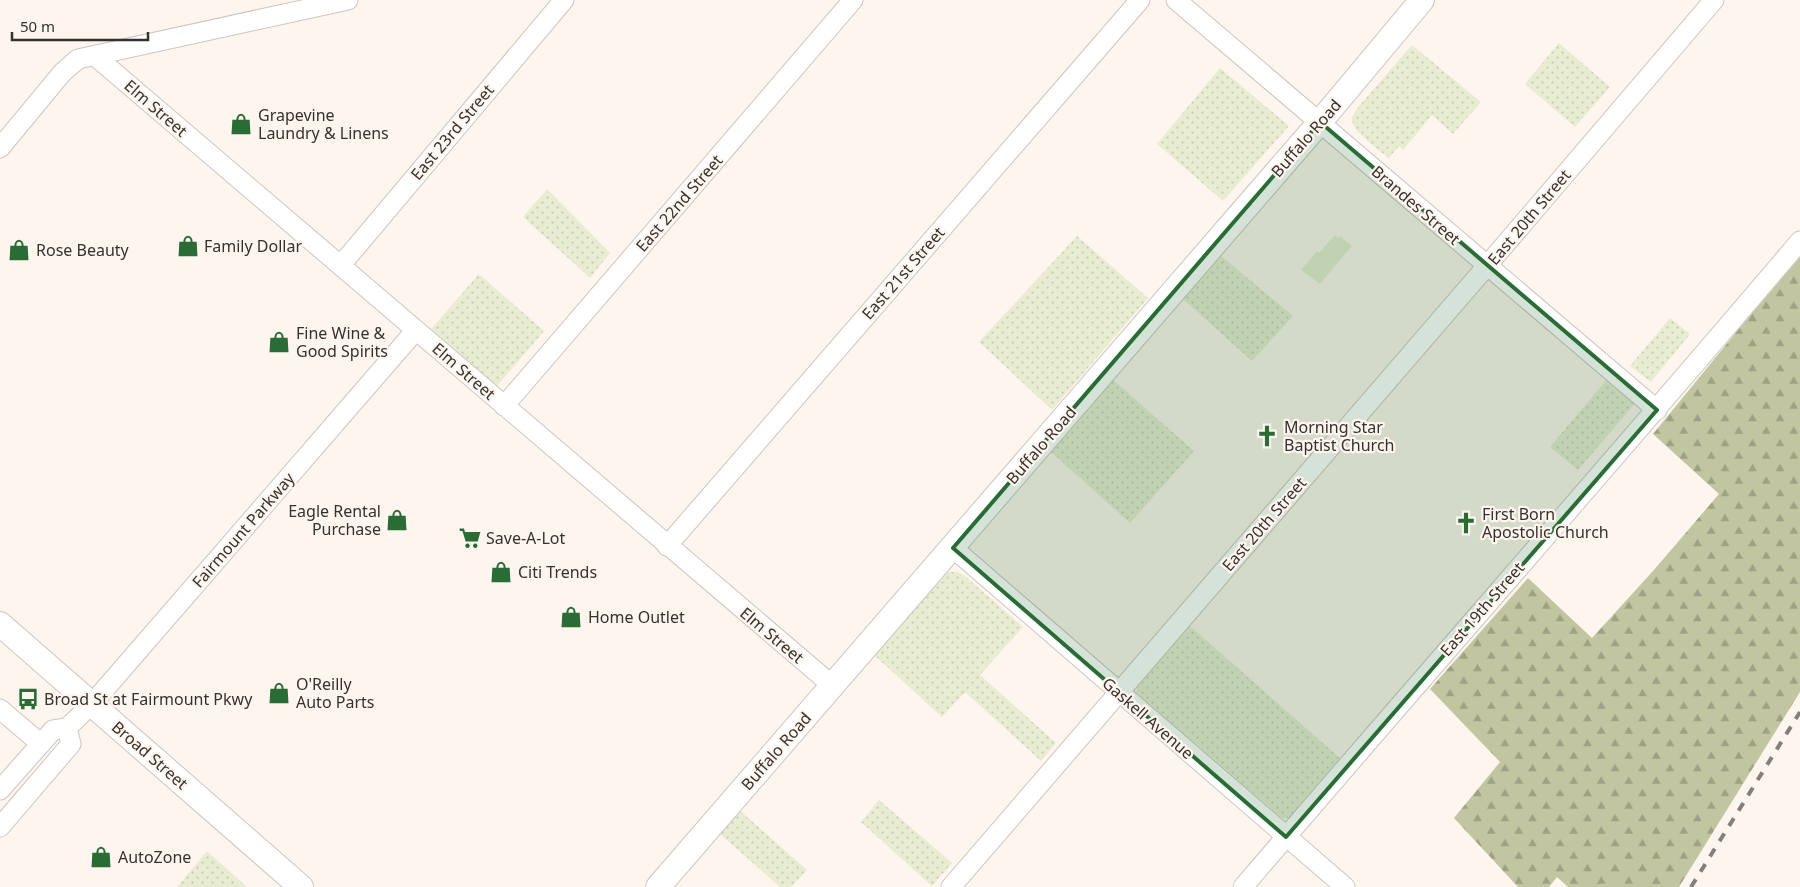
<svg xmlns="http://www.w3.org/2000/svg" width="1800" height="887" viewBox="0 0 1800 887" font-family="'Noto Sans',sans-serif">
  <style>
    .grass { fill: url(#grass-dots) }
    .forest { fill: url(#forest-firs) }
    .park { fill: #e8ecd1 }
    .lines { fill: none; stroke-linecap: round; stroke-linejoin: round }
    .minor-casing { stroke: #cec5be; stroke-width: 21 }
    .major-casing { stroke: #cec5be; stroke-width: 26 }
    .minor { stroke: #fff; stroke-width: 19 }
    .major { stroke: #fff; stroke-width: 24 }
    .rail { stroke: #857f7b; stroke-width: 4; stroke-dasharray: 9 9; stroke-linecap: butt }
    .marked { fill: #2a6c36; fill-opacity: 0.2; stroke: #2a6c36; stroke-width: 4; stroke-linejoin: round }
    .labels { text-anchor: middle; stroke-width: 4.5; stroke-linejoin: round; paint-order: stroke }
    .street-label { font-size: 16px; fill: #35312f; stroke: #fef5ee }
    .poi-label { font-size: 16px; fill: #35312f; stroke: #fef5ee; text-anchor: start }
  </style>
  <defs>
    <pattern id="grass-dots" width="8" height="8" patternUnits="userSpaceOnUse" patternTransform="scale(1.25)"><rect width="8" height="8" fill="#e8ecd1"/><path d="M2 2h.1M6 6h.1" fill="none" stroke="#c8cbb4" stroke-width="1.8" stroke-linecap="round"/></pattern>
    <pattern id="forest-firs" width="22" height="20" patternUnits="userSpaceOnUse" patternTransform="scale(1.25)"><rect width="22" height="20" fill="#c1c6a1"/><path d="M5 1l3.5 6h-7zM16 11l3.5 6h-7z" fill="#9ea184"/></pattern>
  </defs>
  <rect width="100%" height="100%" fill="#fef5ee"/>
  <path class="grass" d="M1559,43L1610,87L1575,127L1525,84Z
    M1412,45L1481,102L1453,134L1432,115L1403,150L1399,146L1389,158C1379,150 1353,132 1352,120C1352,114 1356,111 1359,106Z
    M1220,68L1289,126L1223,201L1157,144Z
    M547,189L610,253L590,278L523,217Z
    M1077,236L1148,298L1052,410L979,342Z
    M1220,255L1293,316L1252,361L1182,298Z
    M479,274L544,331L497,386L431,329Z
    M1670,318L1690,334L1651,382L1630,366Z
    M1111,378L1194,451L1130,523L1050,451Z
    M1608,378L1637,401L1578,470L1550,447Z
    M948,572H958L965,576L1023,627L980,675L1056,743L1041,761L965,692L942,717L873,654Z
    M1190,626L1341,759L1295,813L1288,818H1282L1136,692L1139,684Z
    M879,800L952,863L932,886L861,822Z
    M738,809L807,870L791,887H780L719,833Z
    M207,851L210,854L247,887H177Z"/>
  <path class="forest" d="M1800,257V692L1679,887H1568L1557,877L1549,887H1518L1454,818L1500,762L1430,689L1528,578L1592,638L1653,571L1719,494L1653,434L1747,319Z"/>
  <path class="park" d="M1335,235L1338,238L1340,236L1352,246L1320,284L1301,270L1317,251L1319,253Z"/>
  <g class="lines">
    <g class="minor-casing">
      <path id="minor" d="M1176,0L1657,410
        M95,56L833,686
        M0,148L62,73L78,59L348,0
        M341,265L564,0
        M504,406L853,0
        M667,546L1140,0
        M953,548L1345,887
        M0,709L41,744
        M67,728L92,704L416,330
        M0,790L53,730L67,728L71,744L0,827
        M951,887L1473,282L1714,0
        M1243,887C1428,671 1616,458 1800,241"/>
    </g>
    <g class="major-casing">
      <path id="major" d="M0,624L301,887
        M658,887L1320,122L1422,0"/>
    </g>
    <use href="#minor" class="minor"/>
    <use href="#major" class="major"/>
    <path class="rail" d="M1691,887L1800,712"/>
  </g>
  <path class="marked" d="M1320,122L1657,410L1286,837L953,548Z"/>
  <defs>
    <g id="shop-bare" transform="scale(1.725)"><path d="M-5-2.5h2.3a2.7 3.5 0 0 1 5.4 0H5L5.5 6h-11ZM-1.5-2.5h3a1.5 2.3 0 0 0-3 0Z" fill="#2a6c36" stroke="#fef5ee" stroke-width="2.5" paint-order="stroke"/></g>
    <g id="church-bare" transform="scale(1.725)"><path d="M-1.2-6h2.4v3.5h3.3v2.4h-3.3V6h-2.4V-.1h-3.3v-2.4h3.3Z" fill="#2a6c36" stroke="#fef5ee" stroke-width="2.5" paint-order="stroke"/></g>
    <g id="supermarket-bare" transform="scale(1.725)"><path d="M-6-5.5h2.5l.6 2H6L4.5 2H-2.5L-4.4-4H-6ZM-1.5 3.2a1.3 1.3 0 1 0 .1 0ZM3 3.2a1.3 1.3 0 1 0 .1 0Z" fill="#2a6c36" stroke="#fef5ee" stroke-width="2.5" paint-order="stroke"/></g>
    <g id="bus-bare" transform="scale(1.725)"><path d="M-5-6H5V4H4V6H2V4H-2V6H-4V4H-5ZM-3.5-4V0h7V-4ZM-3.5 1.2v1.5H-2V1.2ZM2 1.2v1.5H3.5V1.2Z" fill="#2a6c36" stroke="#fef5ee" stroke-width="2.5" paint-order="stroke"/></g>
  </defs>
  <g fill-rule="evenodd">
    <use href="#shop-bare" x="241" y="124"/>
    <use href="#shop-bare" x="188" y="246"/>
    <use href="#shop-bare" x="19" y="250"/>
    <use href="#shop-bare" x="279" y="342"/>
    <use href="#church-bare" x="1267" y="436"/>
    <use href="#shop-bare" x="397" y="520"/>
    <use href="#church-bare" x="1466" y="523"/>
    <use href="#supermarket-bare" x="470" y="538"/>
    <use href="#shop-bare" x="501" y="572"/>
    <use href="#shop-bare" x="571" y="617"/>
    <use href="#shop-bare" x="279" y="693"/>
    <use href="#bus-bare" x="28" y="699"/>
    <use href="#shop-bare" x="101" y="857"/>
  </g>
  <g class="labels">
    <g class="street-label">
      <text transform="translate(156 108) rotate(41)" y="6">Elm Street</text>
      <text transform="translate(452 132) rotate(-50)" y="6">East 23rd Street</text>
      <text transform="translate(1306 138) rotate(-49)" y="6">Buffalo Road</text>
      <text transform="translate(679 203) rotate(-49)" y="6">East 22nd Street</text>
      <text transform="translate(1416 205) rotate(41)" y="6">Brandes Street</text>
      <text transform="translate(1529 217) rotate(-50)" y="6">East 20th Street</text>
      <text transform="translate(903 273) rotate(-49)" y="6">East 21st Street</text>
      <text transform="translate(464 371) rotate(41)" y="6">Elm Street</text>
      <text transform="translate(1041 445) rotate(-49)" y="6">Buffalo Road</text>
      <text transform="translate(1264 524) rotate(-49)" y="6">East 20th Street</text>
      <text transform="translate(243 530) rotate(-49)" y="6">Fairmount Parkway</text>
      <text transform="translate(1482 609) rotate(-49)" y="6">East 19th Street</text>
      <text transform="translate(772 635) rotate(40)" y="6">Elm Street</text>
      <text transform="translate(1148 718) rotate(41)" y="6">Gaskell Avenue</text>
      <text transform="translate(776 751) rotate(-49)" y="6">Buffalo Road</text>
      <text transform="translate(150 755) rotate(41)" y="6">Broad Street</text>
    </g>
    <g class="poi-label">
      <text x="258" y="121">Grapevine<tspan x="258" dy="18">Laundry &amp; Linens</tspan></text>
      <text x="204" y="252">Family Dollar</text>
      <text x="36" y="256">Rose Beauty</text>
      <text x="296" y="339">Fine Wine &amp;<tspan x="296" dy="18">Good Spirits</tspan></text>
      <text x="1284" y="433">Morning Star<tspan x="1284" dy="18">Baptist Church</tspan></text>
      <text x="381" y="517" text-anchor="end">Eagle Rental<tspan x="381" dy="18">Purchase</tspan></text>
      <text x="1482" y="520">First Born<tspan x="1482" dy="18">Apostolic Church</tspan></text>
      <text x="486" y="544">Save-A-Lot</text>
      <text x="518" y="578">Citi Trends</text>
      <text x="588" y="623">Home Outlet</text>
      <text x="296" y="690">O'Reilly<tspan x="296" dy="18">Auto Parts</tspan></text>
      <text x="44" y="705">Broad St at Fairmount Pkwy</text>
      <text x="118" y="863">AutoZone</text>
    </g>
  </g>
  <path d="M12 32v8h136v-8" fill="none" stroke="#35312f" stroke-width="2.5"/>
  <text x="20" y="32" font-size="15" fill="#35312f" stroke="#fef5ee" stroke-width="4" paint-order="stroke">50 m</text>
</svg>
